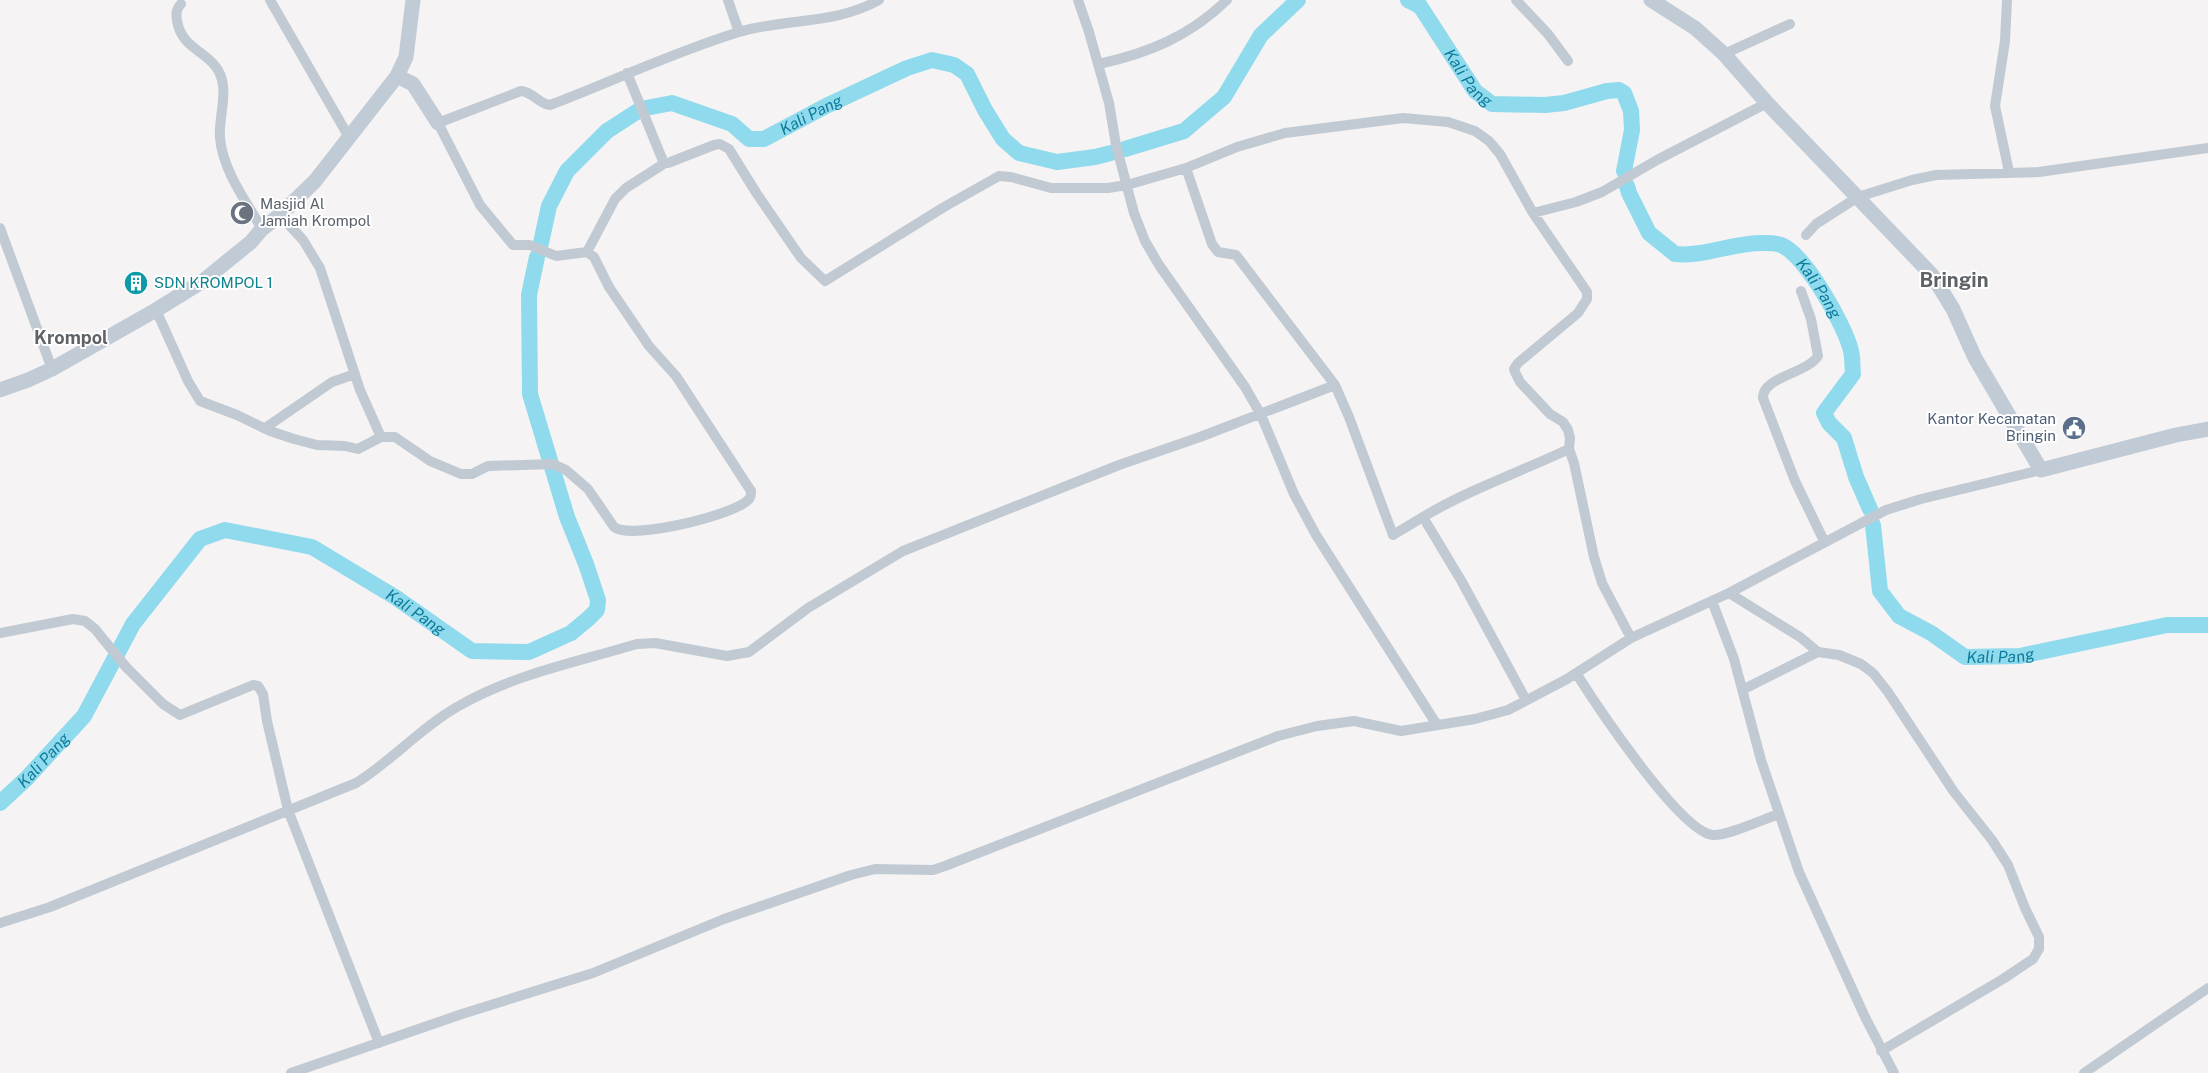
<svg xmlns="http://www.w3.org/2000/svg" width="2208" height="1073" viewBox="0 0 2208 1073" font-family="'Public Sans',sans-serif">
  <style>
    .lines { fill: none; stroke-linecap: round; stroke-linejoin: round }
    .river { stroke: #90daee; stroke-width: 16 }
    .street { stroke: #c1cad2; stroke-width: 10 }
    .secondary { stroke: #c1cbd6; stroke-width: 15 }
    .labels { text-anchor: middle; stroke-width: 4; stroke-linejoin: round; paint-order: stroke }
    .worship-label { font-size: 15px; fill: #5b616d; stroke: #fff; text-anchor: start }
    .culture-label { font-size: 15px; fill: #0d838f; stroke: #fff; text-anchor: start }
    .service-label { font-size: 15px; fill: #4e5e75; stroke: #fff; text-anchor: end }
    .water-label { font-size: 16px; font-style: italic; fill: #0c7c9b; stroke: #fff }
    .quarter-label { font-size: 18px; font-weight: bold; fill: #5f6368; stroke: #fff }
    .district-label { font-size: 20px; font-weight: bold; fill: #5f6368; stroke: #fff }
  </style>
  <rect width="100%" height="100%" fill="#f5f3f3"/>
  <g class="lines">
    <g class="river">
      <path id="s1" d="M1408,0L1420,6L1475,91L1492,104L1545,105L1564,103L1607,91L1619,90L1624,93L1631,111L1632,130L1624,171"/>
      <path d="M1125,149L1184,131L1224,97L1261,35L1298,0"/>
      <path id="s2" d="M1627,186L1629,193L1649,233L1675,254C1704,257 1732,243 1762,243C1767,243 1776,243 1781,245C1805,254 1846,327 1851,351C1853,359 1852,367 1853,374L1824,413L1829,423L1844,438L1856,477L1870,509"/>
      <path id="s3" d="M541,243L549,206L567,171L607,131L641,109L672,103L732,124L749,139H764L826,106L907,68L932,60L954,65L967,74L985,110L1003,139L1019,153L1057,162L1095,157L1111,153"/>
      <path id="s4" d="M1873,525L1880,591L1899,616L1931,633L1965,657L2020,656L2167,625H2208"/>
      <path id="s5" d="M0,803L26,779L84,716L133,624L200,539L225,530L312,547L395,597L472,651L529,652L571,633L589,618L597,610L598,600L586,564L567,517L530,394L529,295L537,257"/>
    </g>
    <path class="street" d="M270,0L350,139
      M728,0L739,32
      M1078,0L1089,32L1109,103L1116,145L1134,213L1145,241L1159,265L1245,387L1261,415L1294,494L1316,535L1437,725
      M1516,0L1548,34L1568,61
      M2007,0L2005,41L1995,106L2009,172
      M181,4C176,9 176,14 177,21C182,49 207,51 218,70C230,90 218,117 220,138C223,171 246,201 262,229
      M1724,54L1790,24
      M1099,64C1149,53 1190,36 1227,0
      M627,73L663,161L668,163L714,145L720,144L729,149L757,194L801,258L825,281L944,207L999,176L1011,177L1051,188H1108L1127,185L1186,168L1237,147L1285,133L1403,118L1448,122L1475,131L1489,141L1500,154L1533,213L1587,292V299L1578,313L1518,363L1514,369L1515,372L1520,382L1550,414L1563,422L1568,430L1570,438L1569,449L1574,463L1594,557L1602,583L1631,638
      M1186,168L1212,244L1218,252L1236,255L1335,385L1349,417L1393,535L1423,517
      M1533,213L1576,202L1602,192L1657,160L1767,103
      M280,215L303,240L320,268L360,390L381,437
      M0,228L52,369
      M1806,235L1816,224L1858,197L1912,180L1936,175L2039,172L2208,148
      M587,252L615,199L626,188L665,163
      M1801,291L1811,319L1818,356C1808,373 1762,377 1763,398L1795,481L1824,541
      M156,310L188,381L200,401L237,415L270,431L294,439L317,445L345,446L358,449L381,437H395L430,461L461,474H472L488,466L553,464L566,470L588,489L614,527C631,540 730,516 747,501C751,498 751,495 751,491L676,376L649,346L628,315L609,287L594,257L587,252L556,256L530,245H513L480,205L438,123L521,91C533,92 539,104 550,105C613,81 674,52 739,32C786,18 835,25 879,0
      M265,428L332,382L355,374
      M1729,593L1800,637L1818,652L1839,655L1861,664L1873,673L1888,692L1954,792L1992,840L2008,865L2025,908L2039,937V949L2033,959L2003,979L1881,1051
      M1712,601L1734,659L1761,760L1799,872L1865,1017L1894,1073
      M0,633L73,619L85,621L95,629L126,667L163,704L180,715L253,685L258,686L263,694L267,721L288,810L379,1043
      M1576,673C1595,703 1680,832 1713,835C1727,836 1764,819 1779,814
      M1742,690L1818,652
      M1526,700L1462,582L1423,517C1470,489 1520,472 1569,449
      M0,923L50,907L356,783C392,761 420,728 457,707C511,675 577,662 637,644L655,643L727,656L749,652L808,608L903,551L1119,465L1200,437L1335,385
      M291,1073L462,1014L593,973L724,919L851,875L875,869L933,870L945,866L1278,736L1317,726L1354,721L1401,731L1475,719L1508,710L1567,679L1631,638L1729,593L1886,510L1921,499L2041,470
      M2084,1073L2208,988"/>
    <path class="secondary" d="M1651,0L1695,28L1724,54L1767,103L1932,275L1953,309L1975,358L2041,470L2176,435L2208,429
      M397,76L413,84L438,123
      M0,390L28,380L52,369L156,310L203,281L251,242L262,229L280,215L315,181L397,76L406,57L413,0"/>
  </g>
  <defs>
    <g id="mosque-disc" transform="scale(1.25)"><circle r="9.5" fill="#6b7280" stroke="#fff"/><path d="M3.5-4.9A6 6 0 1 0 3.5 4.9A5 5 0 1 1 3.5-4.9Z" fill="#fff"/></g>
    <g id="building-disc" transform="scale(1.25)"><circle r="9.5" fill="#0f9aa8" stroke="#fff"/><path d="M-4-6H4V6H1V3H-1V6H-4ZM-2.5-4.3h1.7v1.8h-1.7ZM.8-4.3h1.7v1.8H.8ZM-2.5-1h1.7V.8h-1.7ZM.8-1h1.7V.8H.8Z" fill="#fff"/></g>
    <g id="civic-disc" transform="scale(1.25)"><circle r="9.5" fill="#5c6f8a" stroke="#fff"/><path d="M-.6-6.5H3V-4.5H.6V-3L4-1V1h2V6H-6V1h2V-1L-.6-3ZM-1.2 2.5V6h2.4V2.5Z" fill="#fff"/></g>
  </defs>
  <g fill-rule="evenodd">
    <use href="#mosque-disc" x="242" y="213"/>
    <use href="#building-disc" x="136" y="283"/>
    <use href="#civic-disc" x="2074" y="428"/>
  </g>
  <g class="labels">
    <g class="worship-label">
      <text x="260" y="209">Masjid Al<tspan x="260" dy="17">Jamiah Krompol</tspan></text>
    </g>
    <g class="culture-label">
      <text x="154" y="288">SDN KROMPOL 1</text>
    </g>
    <g class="service-label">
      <text x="2056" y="424">Kantor Kecamatan<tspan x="2056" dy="17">Bringin</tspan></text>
    </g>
    <g class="water-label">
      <text dy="6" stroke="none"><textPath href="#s1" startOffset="100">Kali Pang</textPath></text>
      <text dy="6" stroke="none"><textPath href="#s3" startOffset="360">Kali Pang</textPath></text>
      <text dy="6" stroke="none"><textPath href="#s2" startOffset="251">Kali Pang</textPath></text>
      <text dy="6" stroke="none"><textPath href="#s5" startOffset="571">Kali Pang</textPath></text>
      <text dy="6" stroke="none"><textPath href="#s4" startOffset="211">Kali Pang</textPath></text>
      <text dy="6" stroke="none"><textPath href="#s5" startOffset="61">Kali Pang</textPath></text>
    </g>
    <g class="quarter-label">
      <text x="71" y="344">Krompol</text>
    </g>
    <g class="district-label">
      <text x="1954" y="287">Bringin</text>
    </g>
  </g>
</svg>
